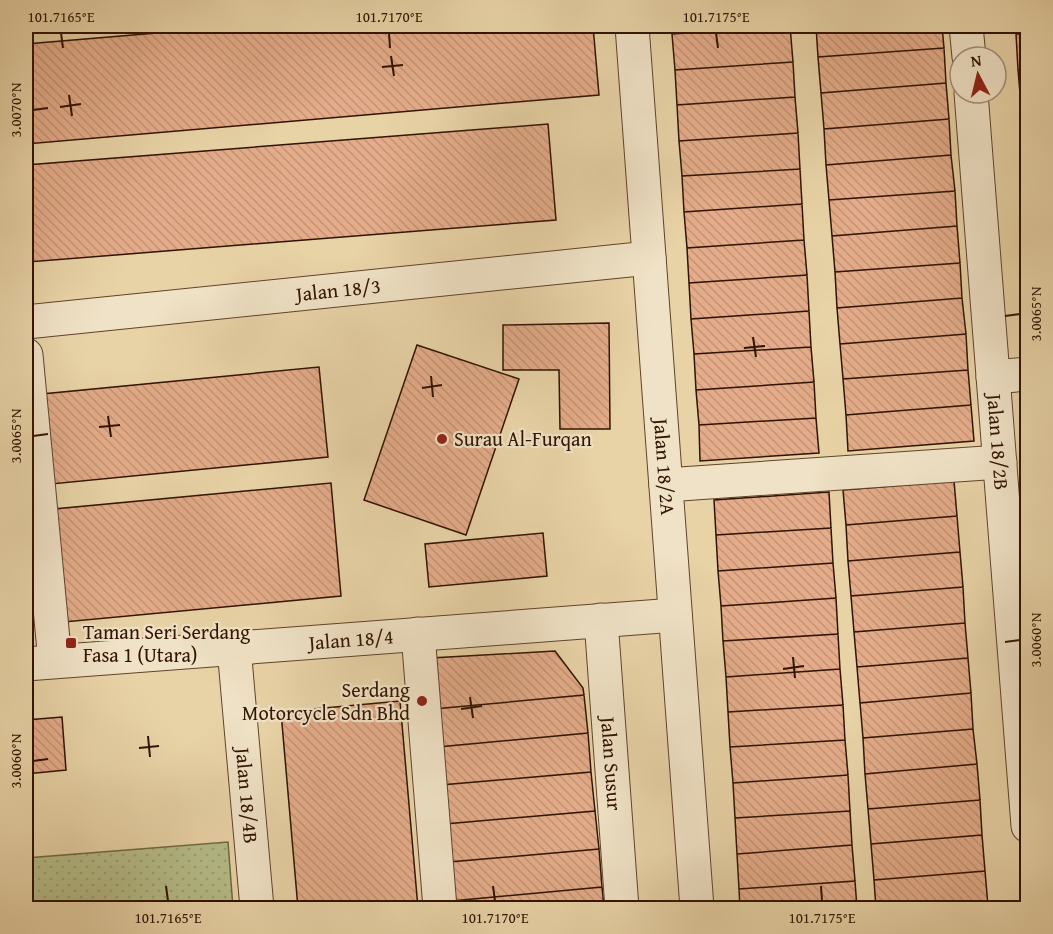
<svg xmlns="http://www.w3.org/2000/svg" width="1053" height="934" viewBox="0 0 1053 934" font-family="'Gentium Book Plus',serif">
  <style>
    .park { fill: url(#park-dots); stroke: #736844; stroke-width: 1.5 }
    .building { fill: url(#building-back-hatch); stroke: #311301; stroke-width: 1.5 }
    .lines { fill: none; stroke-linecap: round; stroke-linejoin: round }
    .minor-casing { stroke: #5f432a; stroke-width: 35 }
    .minor { stroke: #f0e2c6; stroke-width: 33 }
    .ticks { fill: none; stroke: #311301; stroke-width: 2 }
    .poi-dot { fill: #8f2418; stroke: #f0e2c6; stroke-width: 2 }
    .labels { text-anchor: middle; stroke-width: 4.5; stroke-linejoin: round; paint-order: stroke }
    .street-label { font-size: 20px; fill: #311301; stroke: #f0e2c6 }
    .poi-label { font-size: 20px; fill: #311301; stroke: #f0e2c6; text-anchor: start }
    .neatline { fill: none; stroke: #311301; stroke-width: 2 }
    .ticks-label { font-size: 15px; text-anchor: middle; fill: #311301 }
  </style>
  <defs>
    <pattern id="park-dots" width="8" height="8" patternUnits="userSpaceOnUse" patternTransform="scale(1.5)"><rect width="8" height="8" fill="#b5bc88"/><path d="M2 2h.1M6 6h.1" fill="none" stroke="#9ca174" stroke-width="1.8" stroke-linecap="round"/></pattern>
    <pattern id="building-back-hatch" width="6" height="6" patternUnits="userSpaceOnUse" patternTransform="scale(1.5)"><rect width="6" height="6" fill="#e4ac8a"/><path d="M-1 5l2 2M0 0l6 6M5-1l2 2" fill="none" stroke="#c49375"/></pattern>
  </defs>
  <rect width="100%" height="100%" fill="#e8d3a7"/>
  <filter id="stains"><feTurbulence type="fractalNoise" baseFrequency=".00333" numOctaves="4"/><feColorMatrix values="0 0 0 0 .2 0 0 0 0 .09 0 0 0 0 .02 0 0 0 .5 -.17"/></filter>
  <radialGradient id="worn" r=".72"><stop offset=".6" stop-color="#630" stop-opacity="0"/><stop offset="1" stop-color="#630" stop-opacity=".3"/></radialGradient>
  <path class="park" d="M228,842L233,908H26V858Z"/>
  <path class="building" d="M240,26H593L599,95L26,144V44Z
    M672,26H790L672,34Z
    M790,26L793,62L675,70L672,34Z
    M816,26H942L944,48L818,57Z
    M1016,26H1028V34H1016Z
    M1016,34H1028V69L1018,70Z
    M944,48L946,83L821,93L818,57Z
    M793,62L795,97L677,105L675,70Z
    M1028,69V104L1021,105L1018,70Z
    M946,83L949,119L824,129L821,93Z
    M795,97L798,133L679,141L677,105Z
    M1028,104V139L1022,140L1021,105Z
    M949,119L951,155L826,165L824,129Z
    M548,124L556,220L28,262L26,232V165Z
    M798,133L800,169L682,176L679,141Z
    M1028,139V175H1025L1022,140Z
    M951,155L955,191L829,200L826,165Z
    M800,169L802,204L684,212L682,176Z
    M955,191L957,226L832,236L829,200Z
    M802,204L804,240L687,248L684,212Z
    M957,226L960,263L835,272L832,236Z
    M804,240L807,275L689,283L687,248Z
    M960,263L962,298L837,308L835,272Z
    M807,275L809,311L691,319L689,283Z
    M962,298L966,334L840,344L837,308Z
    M809,311L811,347L694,354L691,319Z
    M609,323L610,429H560L559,370H503V325Z
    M966,334L968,370L843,379L840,344Z
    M417,345L519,379L466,535L364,500Z
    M811,347L814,382L696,390L694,354Z
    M319,367L328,457L51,484L42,394Z
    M968,370L971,405L846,415L843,379Z
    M814,382L816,418L699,425L696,390Z
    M971,405L974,441L848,451L846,415Z
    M816,418L819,453L700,461L699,425Z
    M954,481L957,516L846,525L843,490Z
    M331,483L341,596L64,622L54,509Z
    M829,492L831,528L716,535L714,500Z
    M957,516L960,552L848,561L846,525Z
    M831,528L833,563L718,571L716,535Z
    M543,533L547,576L429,587L425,544Z
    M960,552L963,587L851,596L848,561Z
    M833,563L836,598L721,606L718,571Z
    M963,587L965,623L854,632L851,596Z
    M836,598L838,634L723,641L721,606Z
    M965,623L968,658L857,667L854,632Z
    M838,634L840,669L726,677L723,641Z
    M555,651L583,688L584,695L434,709L431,658Z
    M968,658L971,693L860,703L857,667Z
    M840,669L843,705L728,712L726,677Z
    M971,693L973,729L863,738L860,703Z
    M584,695L588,733L438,747L434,709Z
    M400,701L418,908H298L281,712Z
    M843,705L845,740L730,747L728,712Z
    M62,717L66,770L26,774V720Z
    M973,729L977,764L865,774L863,738Z
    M588,733L591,772L441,785L438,747Z
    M845,740L848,775L733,783L730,747Z
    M977,764L980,800L868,809L865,774Z
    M591,772L595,811L445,824L441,785Z
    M848,775L850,811L735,818L733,783Z
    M980,800L982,835L871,844L868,809Z
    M595,811L599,849L449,862L445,824Z
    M850,811L852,845L737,854L735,818Z
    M982,835L985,871L874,880L871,844Z
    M852,845L855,881L739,889L737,854Z
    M599,849L602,887L452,901L449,862Z
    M985,871L988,906L960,908H876L874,880Z
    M855,881L857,908H740L739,889Z
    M602,887L604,908H453L452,901Z"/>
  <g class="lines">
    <g class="minor-casing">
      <g id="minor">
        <path id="s1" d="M632,26L697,908"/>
        <path d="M966,26L969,57"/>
        <path id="s2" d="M971,93L1028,826"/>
        <path id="s3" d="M26,322L649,258"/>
        <path d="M26,355L55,661"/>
        <path d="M993,377L1028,374"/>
        <path d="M666,485L1000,462"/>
        <path id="s4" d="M601,620L622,908"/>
        <path d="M418,634L440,908"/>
        <path id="s5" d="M234,648L257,908"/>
        <path id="s6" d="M26,664L675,615"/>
      </g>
    </g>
    <use href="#minor" class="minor"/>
  </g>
  <path class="ticks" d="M61,33L63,48M389,33L390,48M716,33L718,48M391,56L394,76M382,67L403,65M69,95L72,116M60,107L81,104M33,110L48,108M1005,316L1020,314M753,337L756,357M744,348L765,346M431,376L433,397M422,388L442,385M108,416L111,437M99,427L120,425M33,436L48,434M1005,642L1020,640M793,657L795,678M783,669L804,666M470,697L473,718M461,709L482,706M148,736L150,757M139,748L159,746M33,761L48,759M166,886L168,901M493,886L495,901M821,886L822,901"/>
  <g class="poi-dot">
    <circle cx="442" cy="439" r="6"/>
    <rect x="65" y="637" width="12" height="12" rx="3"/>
    <circle cx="422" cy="701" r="6"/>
  </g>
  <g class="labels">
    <g class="street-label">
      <text dy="7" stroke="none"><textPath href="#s3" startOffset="314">Jalan 18/3</textPath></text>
      <text dy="7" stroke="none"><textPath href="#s2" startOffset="350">Jalan 18/2B</textPath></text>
      <text dy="7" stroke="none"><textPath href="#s1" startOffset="442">Jalan 18/2A</textPath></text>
      <text dy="7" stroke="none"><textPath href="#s6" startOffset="326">Jalan 18/4</textPath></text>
      <text dy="7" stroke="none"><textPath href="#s4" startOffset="144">Jalan Susur</textPath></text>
      <text dy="7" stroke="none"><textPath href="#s5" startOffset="148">Jalan 18/4B</textPath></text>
    </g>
    <g class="poi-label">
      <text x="454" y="446">Surau Al-Furqan</text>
      <text x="83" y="639">Taman Seri Serdang<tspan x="83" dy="23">Fasa 1 (Utara)</tspan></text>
      <text x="410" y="697" text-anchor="end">Serdang<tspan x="410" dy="23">Motorcycle Sdn Bhd</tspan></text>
    </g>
  </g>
  <rect width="1053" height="934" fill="none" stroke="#e8d3a7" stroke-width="66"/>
  <g transform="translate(978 75) rotate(353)"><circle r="28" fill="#f0e2c6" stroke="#a48f77" stroke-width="1.5"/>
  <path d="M0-4.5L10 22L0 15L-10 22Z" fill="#8f2418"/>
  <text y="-9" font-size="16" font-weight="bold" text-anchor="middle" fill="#311301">N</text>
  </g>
  <rect x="33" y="33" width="987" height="868" class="neatline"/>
  <g class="ticks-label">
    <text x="61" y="22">101.7165°E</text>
    <text x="389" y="22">101.7170°E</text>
    <text x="716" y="22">101.7175°E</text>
    <text transform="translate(16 110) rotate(-90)" y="5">3.0070°N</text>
    <text transform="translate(1036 314) rotate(-90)" y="5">3.0065°N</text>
    <text transform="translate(16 436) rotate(-90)" y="5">3.0065°N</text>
    <text transform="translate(1036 640) rotate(-90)" y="5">3.0060°N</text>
    <text transform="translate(16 761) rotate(-90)" y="5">3.0060°N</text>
    <text x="168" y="923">101.7165°E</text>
    <text x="495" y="923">101.7170°E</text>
    <text x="822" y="923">101.7175°E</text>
  </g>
  <rect width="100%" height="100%" filter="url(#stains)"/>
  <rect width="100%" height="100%" fill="url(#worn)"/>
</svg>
